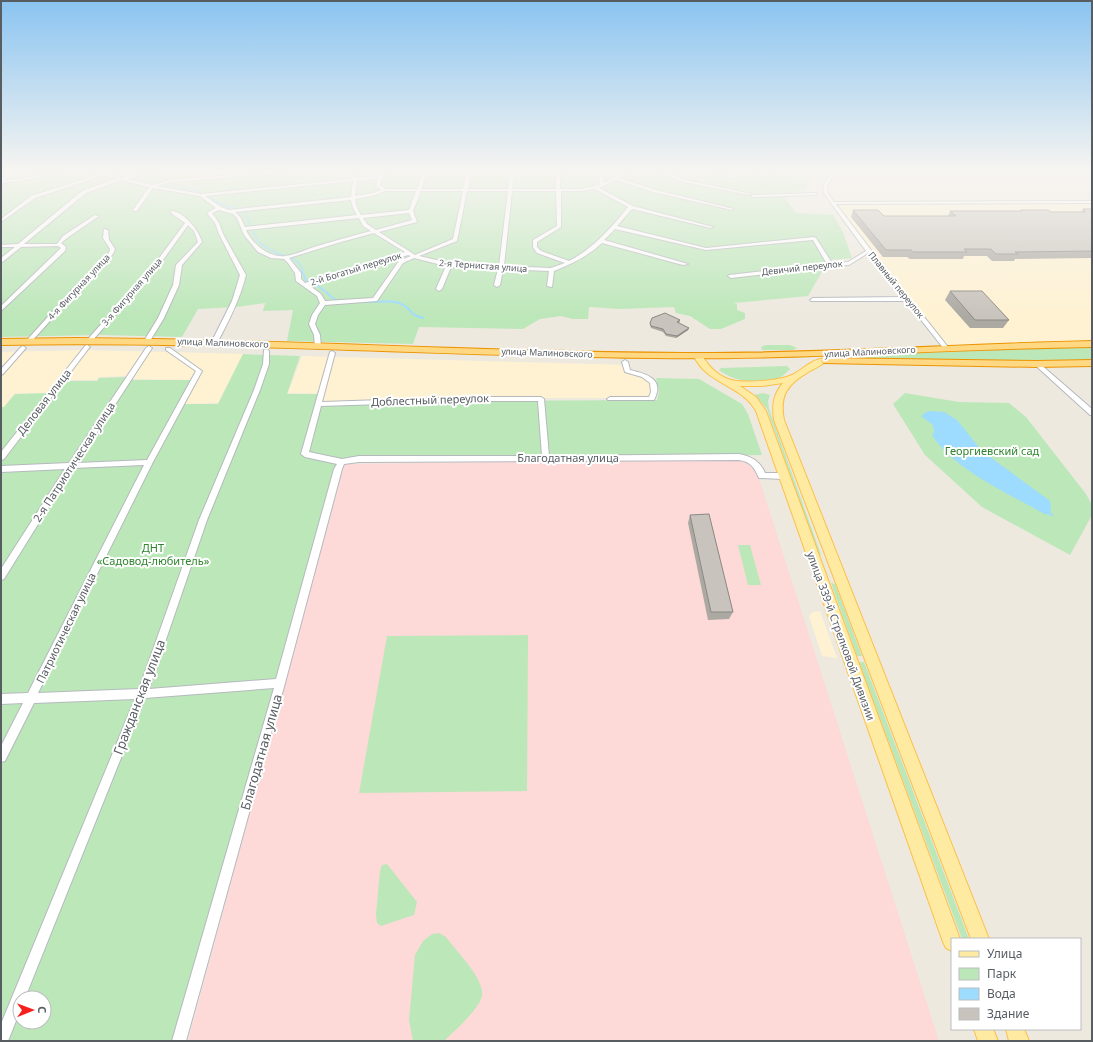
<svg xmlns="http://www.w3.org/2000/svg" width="1093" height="1042" viewBox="0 0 1093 1042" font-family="'Noto Sans',sans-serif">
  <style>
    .commercial { fill: #fff2d2 }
    .medical { fill: #fdd9d8 }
    .green { fill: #bce7b9; fill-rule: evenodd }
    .water { fill: #9ddbff }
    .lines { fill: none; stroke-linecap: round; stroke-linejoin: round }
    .stream-far2 { stroke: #9ddbff; stroke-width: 1.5 }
    .stream-far1 { stroke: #9ddbff; stroke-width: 2 }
    .stream { stroke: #9ddbff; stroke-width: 2.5 }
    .minor-casing { stroke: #b5b9be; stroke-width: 2 }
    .major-casing { stroke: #fdbf49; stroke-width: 2 }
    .highway-casing { stroke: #ec9400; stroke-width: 2 }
    .minor { fill: #fff; fill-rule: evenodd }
    .major { fill: #ffeaa2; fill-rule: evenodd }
    .highway { fill: #ffd884; fill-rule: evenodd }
    .wall { fill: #aca8a2 }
    .shaded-wall { fill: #8c8884 }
    .building { fill: #c8c3bc; stroke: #8c8884 }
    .labels { text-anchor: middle; stroke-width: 4; stroke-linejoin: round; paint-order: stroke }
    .far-street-label { font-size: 9px; fill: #585d62; stroke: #fff }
    .street-label { font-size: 11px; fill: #585d62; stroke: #fff }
    .park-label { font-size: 11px; fill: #2e852e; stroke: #fff }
    .near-street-label { font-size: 13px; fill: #585d62; stroke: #fff }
  </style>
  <rect width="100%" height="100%" fill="#ede9df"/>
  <path class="commercial" d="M1092,204V342L942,345L837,209L838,206L848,205Z
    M83,350L211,353L243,354L218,403L182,404L195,380L130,379L131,376L99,377L97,380H60L49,393L14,394L4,407H1V352Z
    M302,356L630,365L632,373L644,377L652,385L651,398H542L322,402L324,394L288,393Z
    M820,611L837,658L822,656L809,616L813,612Z"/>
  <path class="medical" d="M736,459H743L751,463L756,469L939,1041H188L344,464Z"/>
  <path class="green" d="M1,171H771L809,179L806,190L782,194L796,213L833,215L843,232L852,258L829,260L808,296L734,303L737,304V310L745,313V319L721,329H710L690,316L676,313L674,307L620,309L589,307L588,319H573L561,316L540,319L523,329L419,327L413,344L287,341L293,310L263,311L265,303L236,307L198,309L182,337L99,335L1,337Z
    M766,345H790L797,348L793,350H762L761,347Z
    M1092,347V360H993L852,358L851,356L986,350Z
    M243,354L263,355L264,365L268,355L300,356L287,394H319L316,405L439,401L657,400L659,392L656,378L699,379L742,404L748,414L762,455L339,460L174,1041H1V407H4L15,394L52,393L62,381H97L99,378L128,377L126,380H192L178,404H218ZM20,998H44V1022H20Z
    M787,366L790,369C786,373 782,377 777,379C761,386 732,381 719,370L721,368Z
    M763,393L770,395L768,401L769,409L821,555L818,553L767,409L755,395Z
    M905,393L959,402L1009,403L1026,417L1086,494L1092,505V515L1070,555L982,507L925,455L893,404Z
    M738,545H750L761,585H748Z
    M831,583L835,584L862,656H857Z
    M528,635L527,791L359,793L387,636Z
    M859,662H864L969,939H962Z
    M387,864L417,902L414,915L381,926L377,923L376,914L380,871L382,865Z
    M439,933L446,937C456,951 485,979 482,996C479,1010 454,1031 444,1041H413L409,1020L415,955L423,941L432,934Z"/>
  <path class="water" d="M928,411L944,412L957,420L982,451L1050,501L1051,511L1046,515C1010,494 954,470 932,435L934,432L933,425L921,416Z"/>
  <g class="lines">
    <path class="stream-far2" d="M136,181L195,191C204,194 211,199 220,203C227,207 234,207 241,210C251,215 250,235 261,244C266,247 272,251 277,253C289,258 299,257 303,272"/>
    <path class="stream-far1" d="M302,271L307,282L317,285L338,302
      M365,302C377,302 395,299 405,306C414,313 410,315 423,318"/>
    <path class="stream" d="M1049,513L1052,515"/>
    <g class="minor-casing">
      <path id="minor" d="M13,171H17L5,180L21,179L56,171H63L21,181L1,183V179Z
        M113,171C120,171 126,175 132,175C141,175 149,171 158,171L127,179L152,185L171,180L275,171H290L288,172L171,182L157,186L201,194L352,179L346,171H350L356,178L379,176L381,171H385L380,185L385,189H417L424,171H428L421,189H463L467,171H471L468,189H508L510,171H514L512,189H556V171H560V189H580L600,185L598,171H602L604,183L627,171H632L619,178L656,190L734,209L732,210L653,192L616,180L599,188L633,206L713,227L711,228L632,209L617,226L706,248L814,237L816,238L832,263L848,262L866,251L823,192L824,184L833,171H837L828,184L827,192L834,202L1092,201V203L836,204L871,250L948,347L949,348L946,350L944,349L906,301H811L810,300L813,298L903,297L868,253L849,265L731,278L728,276L729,275L827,264L813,240L706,250L615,229L604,240L688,264L683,265L602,243C588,256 572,264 554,271L552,287L547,286L549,271L503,269L500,285L497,287L494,285L498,269L451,267L442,289L439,291L436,289L446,266L414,258L403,263L377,301L325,305L318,315L315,324L320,335L321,347L318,349L315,347L314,335L309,324L312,315L320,303L317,296L296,281L295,273L288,263L284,259L271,258L258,252L244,235L237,218L233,214L219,210L212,213L219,223L223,234L246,275C240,299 229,321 217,343L214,345L211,343L232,301L240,275L219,234L215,223L207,213L216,208L200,196L153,188L139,208L137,211H133V210L149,187L121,180L86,193L24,244H57L63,236L95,215L99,216L67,238L61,243L66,247L65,251L1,311V306L61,248L58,246L21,247L1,263V258L15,247H1V245L18,244L82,191L115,179L126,177ZM378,178L376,185L381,190L373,193L355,196L357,181ZM353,181L351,197L229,210L221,207L205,196ZM595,189L628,207C611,228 594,248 569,261L541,251L537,247V242L561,227V191H580ZM385,191H416L409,210L361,215L357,208L355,199L376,195ZM421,191H463L453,239L415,255L379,232L417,222L413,211ZM467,191H508L499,266L449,263L419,256L457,241ZM512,191H556L557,226L533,240V247L537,253L565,263L551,268L504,266ZM351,200L353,208L357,215L245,227L241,218L235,212ZM409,213L412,220L376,230L367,224L363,218ZM359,218L363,226L371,231C352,236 333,241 314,247C305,250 295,255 285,256C269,258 252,244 246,230ZM374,233L405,252L305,283L301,279V273L289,258L341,242ZM408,255L411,256L399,261L373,298L325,301L321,294L309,285Z
        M661,171H666L681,179L751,194L749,195L679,181Z
        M715,171H721L737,177L734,178Z
        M753,171H759L769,175L766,176Z
        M101,174L104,175L35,198L1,222V219L31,196Z
        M814,193H816V195L753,197L751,196L753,195Z
        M171,211C184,211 199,231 202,242L182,265L179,285L164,318L150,341L147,343L144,341L158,318L173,285L176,265L198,242L194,231L188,225L158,267L91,342H87V340L154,265L185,223L171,213Z
        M104,229L108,230L109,240L115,249L113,254L76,292L31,342H27V340L72,290L109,253L110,249L103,238Z
        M87,345L90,347L89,348L4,459L1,460V452L85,346Z
        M23,346L26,348L25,349L3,374L1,375V369L21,347Z
        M149,346L152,348L77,463L147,460L196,371L166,350V348H170L202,371L153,462L38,693L139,689L199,520L254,390L263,364L264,350H268L269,351V364L260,390L207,520L149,689L276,679L334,469L337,464L305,457L301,454L330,352L332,351L335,353L322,402L472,397H541L544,399L549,456L739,454C752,457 760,461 765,473H784L788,476L784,479L759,478C754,467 751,462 739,460L359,462L344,464L342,469L285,683L186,1041H172L274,688L145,698L25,998H20V1011L8,1041H1V1024L135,699L34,703L5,761L1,762V746L23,703L1,704V694L28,693L144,465L73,468L4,579L1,580V569L65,469L1,472V466L69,463L146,348ZM472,401H538L542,456H359L342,459L309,452L321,406Z
        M625,360L628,362L630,370C647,374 665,379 654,400H608L607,399L610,397H649L651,392L650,383L642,377L625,372L622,362Z
        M1037,362L1039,363L1092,409V415H1090L1035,365L1034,364Z"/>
    </g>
    <g class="major-casing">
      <path id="major" d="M698,353L701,354C708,365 715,374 728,379C741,384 779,381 792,375C801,371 814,357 825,359L826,361C822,365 816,368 810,371C788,384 779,394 784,420L989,939H971L774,420C772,405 773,395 783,383L762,386H740L756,397L766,411L960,939H952V951L946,948L943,942L756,411C742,385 706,384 694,356Z
        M974,1029H993L998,1041H978Z
        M1006,1029H1024L1029,1041H1009Z"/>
    </g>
    <g class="highway-casing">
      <path id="highway" d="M76,338C278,339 481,352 683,353C820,354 956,344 1092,341V347C946,349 800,360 653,358C436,356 219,341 1,345V339Z
        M825,358L1037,361L1092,360V366L1037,367L822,363L820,361Z"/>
    </g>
    <use href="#minor" class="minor"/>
    <use href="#major" class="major"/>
    <use href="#highway" class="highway"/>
  </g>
  <path class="wall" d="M1083,209H1092V258L1015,259L1014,261H992L987,256H964L963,259H910L907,257H883L851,217L853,210L884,216H948L950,211H1020L1021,210L1051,212H1081Z
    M950,291L1009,320L1003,328H970L945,300Z
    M680,320V322L678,323L689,328L688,330L676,338L666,336L663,332L651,328L650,325V323Z
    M690,515L733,612L729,619L708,620L688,523Z"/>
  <path class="shaded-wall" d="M689,328L688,330L676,338L677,336Z"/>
  <path class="building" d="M1083,209H1092V251L1015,252L1018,254H996L991,249H964L967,252H913L911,250H886L853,210H878L884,216H956L950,211H1022L1021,210H1048L1051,212H1086Z
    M950,291H982L1009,320H975Z
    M665,313L680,320L677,322L689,328L677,336L666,334L663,329L651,326L650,323L652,318Z
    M709,514L733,612H711L690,515Z"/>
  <linearGradient id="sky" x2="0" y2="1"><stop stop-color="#8ac4f1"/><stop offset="0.54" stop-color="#f7f5f1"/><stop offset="1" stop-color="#f7f5f1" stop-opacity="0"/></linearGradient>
  <rect width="1093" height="317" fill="url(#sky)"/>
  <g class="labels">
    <g class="far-street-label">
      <text transform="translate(483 266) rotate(4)" y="3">2-я Тернистая улица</text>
      <text transform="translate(802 268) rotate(-6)" y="3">Девичий переулок</text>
      <text transform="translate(356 269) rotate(-17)" y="3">2-й Богатый переулок</text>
      <text transform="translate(896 285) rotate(51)" y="3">Плавный переулок</text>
      <text transform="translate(79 287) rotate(-47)" y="3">4-я Фигурная улица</text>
      <text transform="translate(132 292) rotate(-49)" y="3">3-я Фигурная улица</text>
      <text transform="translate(223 343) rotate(2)" y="3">улица Малиновского</text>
      <text transform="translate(870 352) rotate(-3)" y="3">улица Малиновского</text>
      <text transform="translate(547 353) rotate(2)" y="3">улица Малиновского</text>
    </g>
    <g class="street-label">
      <text transform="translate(430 400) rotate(-2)" y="4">Доблестный переулок</text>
      <text transform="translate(44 402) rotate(-52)" y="4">Деловая улица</text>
      <text x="568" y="462">Благодатная улица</text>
      <text transform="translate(74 462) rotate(-57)" y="4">2-я Патриотическая улица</text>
      <text transform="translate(66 628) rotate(-64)" y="4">Патриотическая улица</text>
      <text transform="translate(841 636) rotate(70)" y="4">улица 339-й Стрелковой Дивизии</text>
    </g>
    <g class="park-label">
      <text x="992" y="455">Георгиевский сад</text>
      <text x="153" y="552">ДНТ<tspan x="153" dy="13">«Садовод-любитель»</tspan></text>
    </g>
    <g class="near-street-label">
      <text transform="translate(139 697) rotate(-69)" y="5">Гражданская улица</text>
      <text transform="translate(261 752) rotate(-74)" y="5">Благодатная улица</text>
    </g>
  </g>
  <rect width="1093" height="1042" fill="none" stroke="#585d62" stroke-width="4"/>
  <rect x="951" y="938" width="130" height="92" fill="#ffffff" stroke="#bcbec0"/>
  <rect x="959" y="951" width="20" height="6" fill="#ffeaa2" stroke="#bcbec0"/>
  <text x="987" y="958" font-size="12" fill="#585d62">Улица</text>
  <rect x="959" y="968" width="20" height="12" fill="#bce7b9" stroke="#bcbec0"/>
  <text x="987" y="978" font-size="12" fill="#585d62">Парк</text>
  <rect x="959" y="988" width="20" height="12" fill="#9ddbff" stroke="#bcbec0"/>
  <text x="987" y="998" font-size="12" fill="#585d62">Вода</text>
  <rect x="959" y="1008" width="20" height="12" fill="#c8c3bc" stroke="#bcbec0"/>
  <text x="987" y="1018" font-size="12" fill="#585d62">Здание</text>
  <g transform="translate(32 1010) rotate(89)"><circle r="19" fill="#ffffff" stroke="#bcbec0"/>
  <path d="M0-3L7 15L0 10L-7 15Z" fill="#f71f1c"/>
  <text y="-6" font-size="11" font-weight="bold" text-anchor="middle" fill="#585d62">С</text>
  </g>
</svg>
